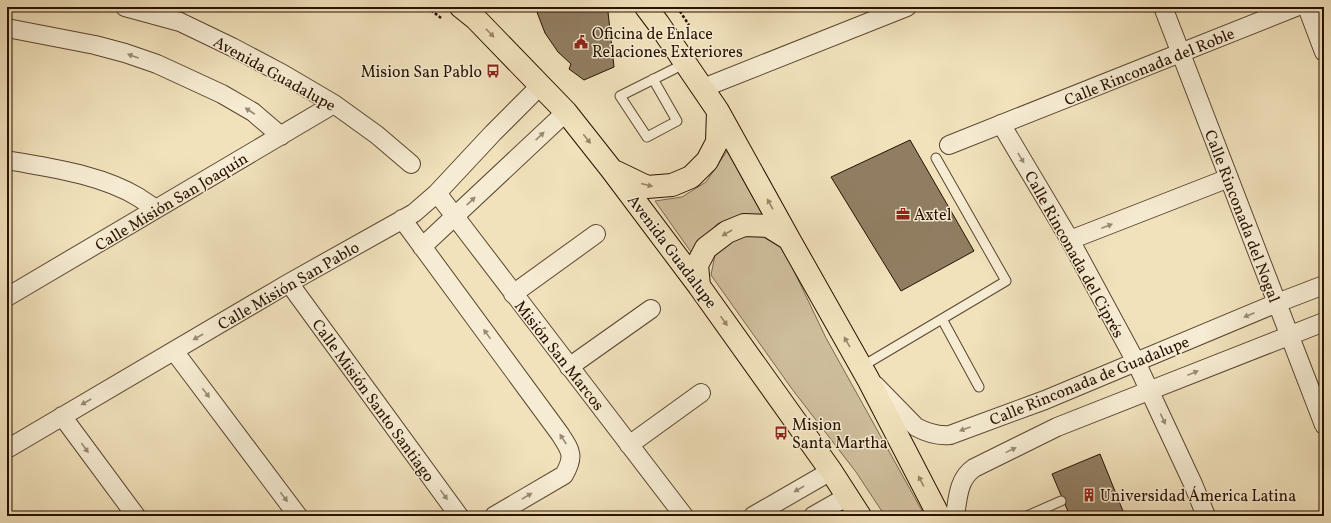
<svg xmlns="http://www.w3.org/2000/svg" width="1331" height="523" viewBox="0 0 1331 523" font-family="Vollkorn,serif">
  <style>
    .green { fill: #cfbe9c; stroke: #7c684e }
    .building { fill: #917e62; stroke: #281100 }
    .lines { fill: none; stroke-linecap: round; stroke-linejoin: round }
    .service-casing { stroke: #5a452f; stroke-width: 11 }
    .minor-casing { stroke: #5a452f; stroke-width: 20 }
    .primary-casing { stroke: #281100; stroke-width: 24 }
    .path { stroke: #281100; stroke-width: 2.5; stroke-dasharray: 3 2; stroke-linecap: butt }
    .service { stroke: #f6ecd3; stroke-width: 9 }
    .minor { stroke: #f6ecd3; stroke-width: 18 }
    .primary { stroke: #f1e2bc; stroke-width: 22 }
    .oneway { fill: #978467 }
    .oneway2 { fill: #998974 }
    .labels { text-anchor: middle; stroke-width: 3; stroke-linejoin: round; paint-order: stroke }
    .poi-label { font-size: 16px; fill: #281100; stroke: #f6ecd3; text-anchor: start }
    .street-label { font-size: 16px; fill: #281100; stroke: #f6ecd3 }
  </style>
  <rect width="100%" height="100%" fill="#f1e2bc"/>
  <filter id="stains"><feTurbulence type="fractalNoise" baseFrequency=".005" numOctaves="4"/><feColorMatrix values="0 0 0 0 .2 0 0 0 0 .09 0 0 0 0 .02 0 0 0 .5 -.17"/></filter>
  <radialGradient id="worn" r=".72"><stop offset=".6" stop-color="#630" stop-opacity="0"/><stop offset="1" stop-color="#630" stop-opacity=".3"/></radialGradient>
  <path class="green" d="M727,151L764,216L740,215L717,224L691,252L655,201L682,197L706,182Z
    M743,235L766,236L783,248L826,338L925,516H885L856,472L792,389L711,275L715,255L725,245Z"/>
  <path class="building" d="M535,7H606L608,12L614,67L584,80L569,69L571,64L558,52L545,33Z
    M910,140L974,251L901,291L831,177Z
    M1100,454L1125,516H1070L1052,474Z"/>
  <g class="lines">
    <g class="service-casing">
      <path id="service" d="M653,79L677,121L647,137L620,96L686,63
        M942,319L979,387
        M861,367L1006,281L936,158
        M1027,516L1061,501"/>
    </g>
    <g class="minor-casing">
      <path id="minor" d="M125,7L180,22L232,47L283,74L334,104L377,135L411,164
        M1163,7L1324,425
        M1307,7L1324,52
        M7,28L95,45L125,53L157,64L222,94L253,112L281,136
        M703,88L907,7
        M1001,124L1070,240L1136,362L1193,484L1206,516
        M949,145L1296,7
        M7,160C50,168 100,174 138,197C144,201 150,205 156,209
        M437,193L684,516
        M402,219L560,434C571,451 575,456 564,475L494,516
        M1070,240L1229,178
        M422,247L566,112
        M289,283L459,516
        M513,294L596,234
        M7,297L334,104
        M174,351L298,516
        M569,367L651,309
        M875,385L916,427C927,433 938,436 950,435L1045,400L1277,303L1324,285
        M62,416L136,516
        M629,445L701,393
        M7,449L289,283L414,213L437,193L493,133L541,85
        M753,516L831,471
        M813,516L848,496
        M955,516C958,498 958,479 974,468L1057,427L1324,322"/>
    </g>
    <g class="primary-casing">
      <path id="primary" d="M461,7L476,19L566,112L611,169L699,286L831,471L860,516
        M646,7L658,23L718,111L789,239L868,379L939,516
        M616,172L647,187L672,185L691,177L707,161L717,142L718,111
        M699,286L697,265L706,248L727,232L744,225L768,226L789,239"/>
    </g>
    <path class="path" d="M427,7L441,18
      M677,7L689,25"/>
    <use href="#service" class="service"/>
    <use href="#minor" class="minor"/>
    <use href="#primary" class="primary"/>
  </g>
  <defs><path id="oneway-solid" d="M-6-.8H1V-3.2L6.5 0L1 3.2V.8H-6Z"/></defs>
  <g class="oneway">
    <use href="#oneway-solid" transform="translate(490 33) rotate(46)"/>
    <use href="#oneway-solid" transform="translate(587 139) rotate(52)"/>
    <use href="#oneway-solid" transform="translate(647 185) rotate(14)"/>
    <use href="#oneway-solid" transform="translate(770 204) rotate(-119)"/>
    <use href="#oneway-solid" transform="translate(727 233) rotate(150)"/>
    <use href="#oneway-solid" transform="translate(724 321) rotate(55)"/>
    <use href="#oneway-solid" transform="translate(847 342) rotate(-120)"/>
    <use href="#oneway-solid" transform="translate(921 481) rotate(-118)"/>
  </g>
  <g class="oneway2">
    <use href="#oneway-solid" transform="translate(133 56) rotate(-160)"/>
    <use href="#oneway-solid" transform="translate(250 111) rotate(-147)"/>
    <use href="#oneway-solid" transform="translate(540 136) rotate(-43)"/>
    <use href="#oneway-solid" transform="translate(1021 158) rotate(59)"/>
    <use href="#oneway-solid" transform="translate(471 201) rotate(-43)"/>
    <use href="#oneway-solid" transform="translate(1107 226) rotate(-21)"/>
    <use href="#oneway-solid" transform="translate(1249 315) rotate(157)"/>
    <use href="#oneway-solid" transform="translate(487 334) rotate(-126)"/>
    <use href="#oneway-solid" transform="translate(198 337) rotate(150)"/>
    <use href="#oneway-solid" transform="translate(1193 373) rotate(-22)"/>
    <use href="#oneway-solid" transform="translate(206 393) rotate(53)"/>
    <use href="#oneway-solid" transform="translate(86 402) rotate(150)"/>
    <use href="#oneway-solid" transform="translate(1163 419) rotate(65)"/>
    <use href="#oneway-solid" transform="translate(965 429) rotate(160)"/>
    <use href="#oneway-solid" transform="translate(563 439) rotate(-123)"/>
    <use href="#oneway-solid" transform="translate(85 448) rotate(54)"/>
    <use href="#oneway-solid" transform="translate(1011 450) rotate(-26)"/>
    <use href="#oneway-solid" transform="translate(799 489) rotate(150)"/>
    <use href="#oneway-solid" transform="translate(444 495) rotate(54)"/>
    <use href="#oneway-solid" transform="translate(527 496) rotate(-31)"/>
    <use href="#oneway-solid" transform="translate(284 497) rotate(53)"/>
  </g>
  <defs>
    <g id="civic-bare" transform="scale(1.08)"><path d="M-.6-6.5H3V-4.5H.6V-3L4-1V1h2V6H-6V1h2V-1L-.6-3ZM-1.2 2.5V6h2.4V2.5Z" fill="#8f2418" stroke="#f6ecd3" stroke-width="2.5" paint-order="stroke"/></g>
    <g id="bus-bare" transform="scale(1.08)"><path d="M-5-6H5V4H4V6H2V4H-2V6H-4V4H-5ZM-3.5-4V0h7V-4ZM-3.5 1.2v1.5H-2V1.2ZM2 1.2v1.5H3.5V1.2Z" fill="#8f2418" stroke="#f6ecd3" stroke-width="2.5" paint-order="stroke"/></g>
    <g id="office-bare" transform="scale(1.08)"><path d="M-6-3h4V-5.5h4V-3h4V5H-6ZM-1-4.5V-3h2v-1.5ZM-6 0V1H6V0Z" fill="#8f2418" stroke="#f6ecd3" stroke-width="2.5" paint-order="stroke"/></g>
    <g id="building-bare" transform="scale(1.08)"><path d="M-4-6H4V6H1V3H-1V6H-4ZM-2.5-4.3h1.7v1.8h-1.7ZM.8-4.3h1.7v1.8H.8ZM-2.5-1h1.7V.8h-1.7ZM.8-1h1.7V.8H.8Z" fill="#8f2418" stroke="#f6ecd3" stroke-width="2.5" paint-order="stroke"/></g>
  </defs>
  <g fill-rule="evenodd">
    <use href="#civic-bare" x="581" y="42"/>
    <use href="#bus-bare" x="493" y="71"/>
    <use href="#office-bare" x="903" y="214"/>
    <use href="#bus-bare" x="781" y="433"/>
    <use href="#building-bare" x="1089" y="495"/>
  </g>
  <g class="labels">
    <g class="poi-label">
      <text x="592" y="39">Oficina de Enlace<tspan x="592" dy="18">Relaciones Exteriores</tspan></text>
      <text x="482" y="77" text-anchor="end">Mision San Pablo</text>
      <text x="914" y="220">Axtel</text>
      <text x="792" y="430">Mision<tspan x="792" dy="18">Santa Martha</tspan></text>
      <text x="1100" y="501">Universidad Ámerica Latina</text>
    </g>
    <g class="street-label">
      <text transform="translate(1149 66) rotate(-22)" y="6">Calle Rinconada del Roble</text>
      <text transform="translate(275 73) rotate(29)" y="6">Avenida Guadalupe</text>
      <text transform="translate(171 201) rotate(-31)" y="6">Calle Misión San Joaquín</text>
      <text transform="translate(1243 216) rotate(69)" y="6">Calle Rinconada del Nogal</text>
      <text transform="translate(673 251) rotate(53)" y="6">Avenida Guadalupe</text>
      <text transform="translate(1075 254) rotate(61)" y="6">Calle Rinconada del Ciprés</text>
      <text transform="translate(288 285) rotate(-30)" y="6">Calle Misión San Pablo</text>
      <text transform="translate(560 355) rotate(52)" y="6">Misión San Marcos</text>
      <text transform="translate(1089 380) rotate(-22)" y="6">Calle Rinconada de Guadalupe</text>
      <text transform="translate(374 400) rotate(54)" y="6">Calle Misión Santo Santiago</text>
    </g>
  </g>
  <rect width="1331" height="523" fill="none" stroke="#f1e2bc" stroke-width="24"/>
  <rect x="8" y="8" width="1315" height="507" fill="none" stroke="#281100" stroke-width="2"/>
  <rect x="12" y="12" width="1307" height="499" fill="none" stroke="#281100"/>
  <rect width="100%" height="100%" filter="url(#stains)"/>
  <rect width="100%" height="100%" fill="url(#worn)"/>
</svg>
